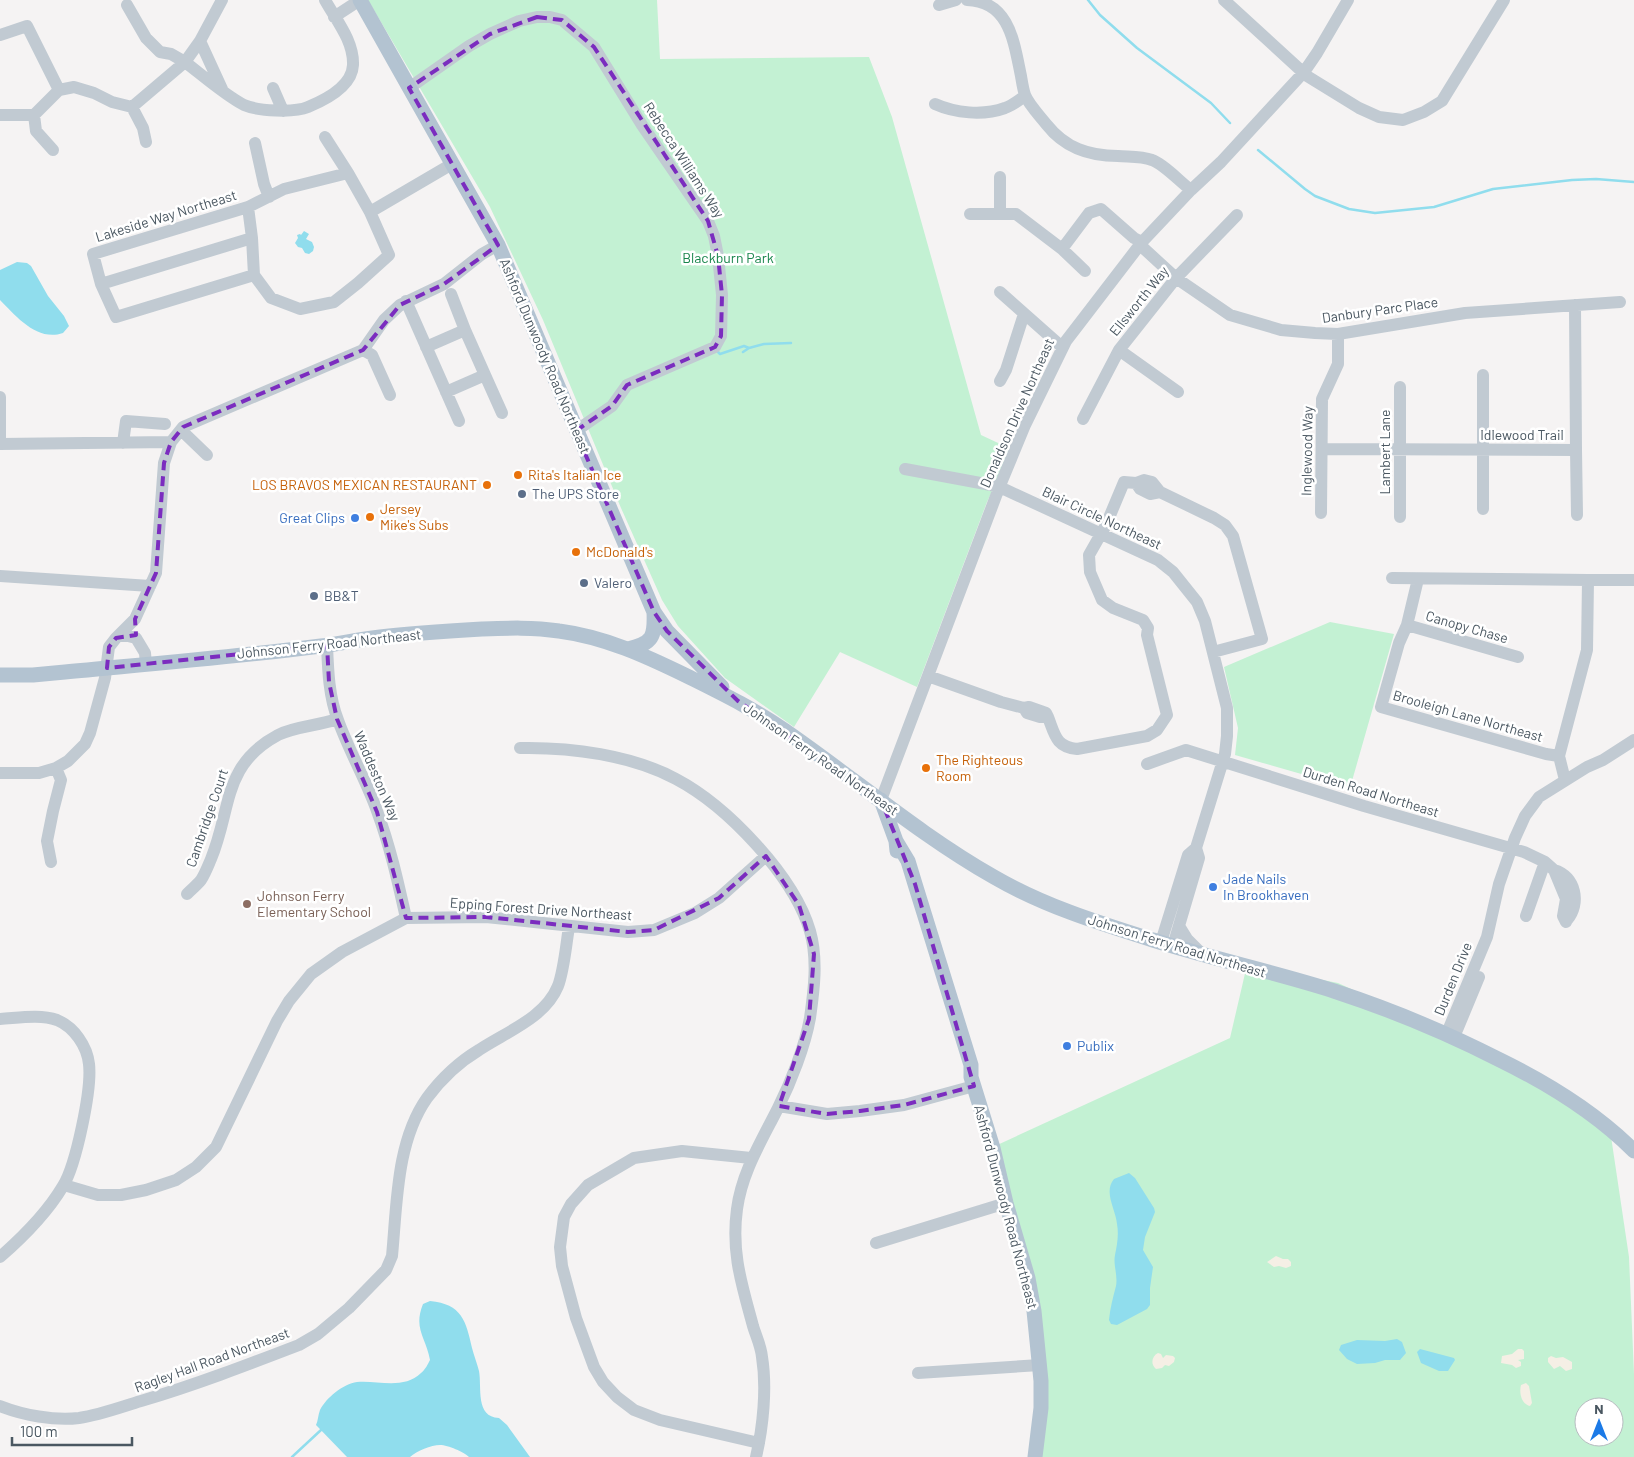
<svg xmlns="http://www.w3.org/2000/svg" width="1634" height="1457" viewBox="0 0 1634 1457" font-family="Barlow,sans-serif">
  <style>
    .green { fill: #c3f1d3; fill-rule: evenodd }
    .sand { fill: #f5efe5 }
    .water { fill: #90dded }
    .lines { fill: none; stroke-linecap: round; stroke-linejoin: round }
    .stream { stroke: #90dded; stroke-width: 2.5 }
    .minor { stroke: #c1cad2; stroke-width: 12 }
    .major { stroke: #b3c3d1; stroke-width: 15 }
    .marked { fill: none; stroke: #7b2cbf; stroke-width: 4; stroke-dasharray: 10 6; stroke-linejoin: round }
    .food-dot { fill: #e8710a; stroke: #fff; stroke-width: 2 }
    .service-dot { fill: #5c6f8a; stroke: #fff; stroke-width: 2 }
    .shop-dot { fill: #3f7fe0; stroke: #fff; stroke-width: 2 }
    .education-dot { fill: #8d6e63; stroke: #fff; stroke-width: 2 }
    .labels { text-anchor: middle; stroke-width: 5; stroke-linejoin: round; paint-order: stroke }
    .street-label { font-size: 14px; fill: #4a5761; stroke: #fff }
    .park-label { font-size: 14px; fill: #18854b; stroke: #fff }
    .food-label { font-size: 14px; fill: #c56008; stroke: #fff; text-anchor: start }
    .service-label { font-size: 14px; fill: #4e5e75; stroke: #fff; text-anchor: start }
    .shop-label { font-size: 14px; fill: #366cbe; stroke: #fff; text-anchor: start }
    .education-label { font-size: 14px; fill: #785e54; stroke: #fff; text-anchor: start }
  </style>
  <rect width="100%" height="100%" fill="#f5f3f3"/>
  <path class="green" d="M368,0H657L660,59L869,57L892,117L981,435L1011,449L987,502L917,687L840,652L794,727L725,678L678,626L662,600L621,508L543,320L490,207Z
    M1330,622L1394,634L1350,788L1235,755L1238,728L1224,667Z
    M1247,965L1338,983L1546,1078L1609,1123L1629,1257L1634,1374V1457H1037L1043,1379L995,1146L1230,1038ZM1584,1407H1614V1437H1584Z"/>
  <path class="sand" d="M1276,1256L1283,1259H1288L1291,1262V1266L1286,1268L1279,1266L1274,1267L1267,1262Z
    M1518,1349H1522L1524,1351V1359L1518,1360L1521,1362V1366L1516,1368L1512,1365L1501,1363L1502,1356L1512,1354Z
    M1158,1353L1161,1354L1163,1358L1166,1355L1173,1356L1175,1358L1174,1362L1169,1366L1165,1365L1162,1368L1156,1369C1150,1364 1152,1356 1158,1353Z
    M1551,1356L1556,1358L1563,1357L1572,1362V1369L1566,1371L1560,1366L1554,1369L1548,1362V1358Z
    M1526,1383L1529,1386L1532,1403L1530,1406C1521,1404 1519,1392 1521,1385Z"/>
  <path class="water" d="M304,231L309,234L306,239L312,242L314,247L313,251L309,254L305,253L302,248L298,247L295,243L298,238L297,235L300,234L301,235Z
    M17,262L27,263L31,266L48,296L64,316L69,326L63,333C37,342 16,316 0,300V270Z
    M1129,1173L1135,1178L1154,1208L1155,1212L1145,1237L1143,1250L1153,1267L1150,1288V1305L1147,1309L1117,1325L1111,1324L1109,1320C1110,1309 1113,1297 1116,1286C1118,1276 1113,1264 1115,1255C1117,1245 1119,1235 1117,1224C1116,1210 1103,1192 1114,1179Z
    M430,1301C462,1304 466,1321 472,1348C474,1356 477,1363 479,1371C482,1387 475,1417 499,1418L507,1425L530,1457H469C464,1452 448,1445 440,1445C431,1445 417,1451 410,1457H347L316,1425C318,1421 318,1415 320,1410C326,1398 343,1384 357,1382C377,1380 404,1390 421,1373C425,1370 428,1364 430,1360C426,1337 413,1329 423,1304Z
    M1397,1339L1402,1342L1406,1353L1400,1360H1385L1375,1363L1357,1364L1347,1359L1339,1350L1341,1345L1357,1340L1385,1341Z
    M1420,1349L1454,1358L1455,1360L1448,1371H1439L1421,1363L1417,1352Z"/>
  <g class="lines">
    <path class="stream" d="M1088,0L1100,15L1137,48L1211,103L1230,123
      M1258,150L1305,189L1315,196L1349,209L1375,213L1434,207L1493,189L1572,180L1596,179L1634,182
      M718,352L720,354L744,346L749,348L764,344L791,343
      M743,352L749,348
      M292,1457L321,1430"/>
    <path class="minor" d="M222,0L200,41L185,62C202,75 226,96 244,105C258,111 294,113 308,107C325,100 352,86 353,65C354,41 336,20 325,0
      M967,0C1010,1 1014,43 1021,76C1022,82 1023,89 1025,95C1029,105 1040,116 1047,125C1065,148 1089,156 1118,156C1128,157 1141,156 1152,160C1164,164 1180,182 1191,190
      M1224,0L1307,76L1359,108L1379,117L1403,120L1424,112L1442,101L1504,0
      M127,5L146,38L160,52L171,54L185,62L132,107
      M939,5L956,0
      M334,17L360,0
      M0,35L27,26L59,90
      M200,41L222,89
      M273,88L283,111
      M409,88L469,46L490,34L519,21L537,17H550L562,20L594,47L642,125L708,221L714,236L718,256L722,295L721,336L715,347L627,385L612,406L577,430
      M935,104C955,113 983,116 1005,108C1012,106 1019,100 1025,96
      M0,115H34
      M325,137L348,173
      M255,143L264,184L269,197
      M53,150L36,131L34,115L59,90L74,87L94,93L112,102L132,107L143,128L146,142
      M348,173L370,212L389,255L358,283L334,302L300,309L271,298L254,275L116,317L101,284L93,254L248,207L284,189Z
      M248,207L252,238
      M370,212L452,164
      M970,214H1016L1062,249L1089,213L1101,209L1134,238L1142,242
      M1000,214V177
      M1140,245L1176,278L1230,315L1281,330L1315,333L1338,334L1465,313L1620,302
      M1062,249L1085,271
      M101,284L252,238L254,275
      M1000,292L1062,347
      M451,294L465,330
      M406,301L459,421
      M426,347L465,330L485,375
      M363,350L372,355L390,395
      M1119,350L1178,392
      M1483,375V509
      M1000,381L1006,370L1024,314
      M1400,387V517
      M446,392L485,375L502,413
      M0,397V444
      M1083,419L1119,350L1176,278L1237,215
      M181,430L207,455
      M123,443L126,421L165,424
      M0,444L171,442
      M1322,449L1576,450L1575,305
      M1576,450L1577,515
      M905,469L991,485L1006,490L1158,560L1173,572L1197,602L1205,621L1227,708V736L1225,754L1196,848L1199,858L1173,946
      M1136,483L1140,489L1150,494L1160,492
      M1321,513L1322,399L1338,364V334
      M0,576L150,586
      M1392,578L1588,580L1587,650L1559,756L1565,780
      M1418,579L1407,625L1399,643L1381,707L1546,754L1559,756
      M1588,580H1634
      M1407,625L1518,657
      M119,636H128L136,638L145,653L146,664
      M327,645C328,671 329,697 338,720C349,751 366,780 377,811C390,846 398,882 406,918
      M928,676L1001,702L1024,708
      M1029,707L1046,713L1048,717H1040L1027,713L1024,708Z
      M1048,717C1055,735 1056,747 1077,749L1147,736L1157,730L1167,715L1147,635L1148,628L1143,620L1113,608L1102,600L1090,572L1089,555L1106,525L1124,482L1136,483L1144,480L1152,482L1160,492L1214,518L1225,525L1233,536L1262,639L1213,652
      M520,748C570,747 632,755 676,779C727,806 794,876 810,931C818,959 814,990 810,1018C805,1046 791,1082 778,1108C761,1142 742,1172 737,1209C731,1253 742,1285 753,1326C756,1336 761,1346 762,1357C767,1388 763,1427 756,1457
      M1147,764L1186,750L1364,806L1524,852L1545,862L1554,870L1566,899L1563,916L1566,922
      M0,773H39L56,768L68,761L85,744L90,733L105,678L109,647L116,638L135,619L156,573L164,463L171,442L183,427L363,350L384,320L400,305L444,284L482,254L498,245
      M881,800L999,488L1025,425L1066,341L1142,242L1191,190L1221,162L1304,72L1317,53L1348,0
      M51,862L47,841L53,811L61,780L56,768
      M1554,870C1576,876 1581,904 1567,920
      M187,894C192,889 197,885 201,880C205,874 208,866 211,859C232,808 222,765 278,735C296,726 318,726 337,719
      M1526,916L1545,862
      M1179,926L1187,939L1203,955
      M1161,942L1188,855L1196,848
      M0,1019C18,1018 40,1014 57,1020C74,1027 87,1046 89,1064C92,1089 76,1165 63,1186C47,1213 23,1237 0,1257
      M1457,1030L1479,977
      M1447,1033L1487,937L1499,884L1515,838L1525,816L1539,797L1587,767L1603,760L1634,740
      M779,1106L827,1114L860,1111L904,1105L974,1086
      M751,1158L682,1151L634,1158L588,1185L571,1204L564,1217L560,1247L562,1266L576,1318L594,1367L603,1382L617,1397L634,1410L660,1420L759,1443
      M64,1185L98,1195H121L146,1190L176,1180L196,1167L216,1147L277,1021L289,1001L311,974L342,952L406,918L486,917L628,932L654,930L695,913L719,898L766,856
      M876,1243L1006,1203
      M918,1373L1040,1365
      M0,1406C23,1415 54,1421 79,1418C100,1415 121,1407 141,1401C195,1385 247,1365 299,1345L318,1334L349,1308L386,1270L392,1256C397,1205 396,1142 427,1098C441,1079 459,1062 479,1050C506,1032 545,1018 558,986C564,970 566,945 569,927"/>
    <path class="major" d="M360,0L498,245L654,612L667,631L722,687
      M628,649C653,643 655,637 654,612
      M0,675H33L65,672C150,664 236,657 321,646C340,644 360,639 380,637C414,633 448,631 482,629C508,628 533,627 559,631C605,637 646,656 687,676C721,693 754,709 784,730C855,779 920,835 994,877C1044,906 1099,923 1153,940C1213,959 1275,972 1334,991C1392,1010 1447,1033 1500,1060C1549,1084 1596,1113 1634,1151
      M881,800L896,841L897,851
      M896,841L908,861L915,884L971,1065V1077L993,1148L1006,1203L1028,1278L1034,1311L1041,1381V1408L1035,1457"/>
  </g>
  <path class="marked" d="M537,17L562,20L594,47L708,221L718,256L722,295L721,336L715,347L627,385L612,406L577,430L580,442L654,612L667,631L738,701L881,800L915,884L974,1086L904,1105L860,1111L827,1114L779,1106L809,1019L814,954L799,905L766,856L719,898L654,930L628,932L486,917L406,918L377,812L337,719L329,682L327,645L107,668L109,647L116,638L136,635L135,619L156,573L164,463L171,442L183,427L363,350L400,305L444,284L498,245L409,88L490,34Z"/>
  <g class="food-dot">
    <circle cx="518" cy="475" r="5"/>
    <circle cx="487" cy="485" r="5"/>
    <circle cx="370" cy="517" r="5"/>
    <circle cx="576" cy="552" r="5"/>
    <circle cx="926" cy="768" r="5"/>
  </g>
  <g class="service-dot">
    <circle cx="522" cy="494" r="5"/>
    <circle cx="584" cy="583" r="5"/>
    <circle cx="314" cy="596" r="5"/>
  </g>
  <g class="shop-dot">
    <circle cx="355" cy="518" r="5"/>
    <circle cx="1213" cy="887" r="5"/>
    <circle cx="1067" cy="1046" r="5"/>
  </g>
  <circle class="education-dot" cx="247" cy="904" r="5"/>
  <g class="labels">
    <g class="street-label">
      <text transform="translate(684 160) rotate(57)" y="5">Rebecca Williams Way</text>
      <text transform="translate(166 216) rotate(-17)" y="5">Lakeside Way Northeast</text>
      <text transform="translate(1139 301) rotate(-51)" y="5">Ellsworth Way</text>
      <text transform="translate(1380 310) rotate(-8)" y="5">Danbury Parc Place</text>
      <text transform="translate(545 356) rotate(67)" y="5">Ashford Dunwoody Road Northeast</text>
      <text transform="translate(1017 413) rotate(-66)" y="5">Donaldson Drive Northeast</text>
      <text x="1522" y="440">Idlewood Trail</text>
      <text transform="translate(1307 451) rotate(-89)" y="5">Inglewood Way</text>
      <text transform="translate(1385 452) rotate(-90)" y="5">Lambert Lane</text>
      <text transform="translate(1102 518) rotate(25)" y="5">Blair Circle Northeast</text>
      <text transform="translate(1467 627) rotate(16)" y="5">Canopy Chase</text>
      <text transform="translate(329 644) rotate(-6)" y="5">Johnson Ferry Road Northeast</text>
      <text transform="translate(1468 716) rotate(16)" y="5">Brooleigh Lane Northeast</text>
      <text transform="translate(821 759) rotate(35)" y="5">Johnson Ferry Road Northeast</text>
      <text transform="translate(377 776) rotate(67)" y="5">Waddeston Way</text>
      <text transform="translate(1371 792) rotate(17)" y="5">Durden Road Northeast</text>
      <text transform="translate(207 818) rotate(-71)" y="5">Cambridge Court</text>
      <text transform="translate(541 909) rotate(4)" y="5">Epping Forest Drive Northeast</text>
      <text transform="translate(1177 946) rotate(17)" y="5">Johnson Ferry Road Northeast</text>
      <text transform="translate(1453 979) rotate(-68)" y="5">Durden Drive</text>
      <text transform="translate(1006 1207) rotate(75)" y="5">Ashford Dunwoody Road Northeast</text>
      <text transform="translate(212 1360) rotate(-20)" y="5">Ragley Hall Road Northeast</text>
    </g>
    <g class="park-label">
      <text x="728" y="263">Blackburn Park</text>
    </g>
    <g class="food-label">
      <text x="528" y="480">Rita's Italian Ice</text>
      <text x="477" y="490" text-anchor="end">LOS BRAVOS MEXICAN RESTAURANT</text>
      <text x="380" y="514">Jersey<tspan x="380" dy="16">Mike's Subs</tspan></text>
      <text x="586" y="557">McDonald's</text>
      <text x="936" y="765">The Righteous<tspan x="936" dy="16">Room</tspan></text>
    </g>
    <g class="service-label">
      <text x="532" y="499">The UPS Store</text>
      <text x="594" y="588">Valero</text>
      <text x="324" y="601">BB&amp;T</text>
    </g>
    <g class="shop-label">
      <text x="345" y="523" text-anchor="end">Great Clips</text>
      <text x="1223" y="884">Jade Nails<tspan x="1223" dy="16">In Brookhaven</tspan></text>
      <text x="1077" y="1051">Publix</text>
    </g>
    <g class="education-label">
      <text x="257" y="901">Johnson Ferry<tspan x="257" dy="16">Elementary School</tspan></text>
    </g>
  </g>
  <g transform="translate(1599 1422)"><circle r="24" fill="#ffffff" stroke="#b7bcc0"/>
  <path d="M0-4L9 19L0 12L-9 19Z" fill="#1b7ae7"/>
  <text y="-8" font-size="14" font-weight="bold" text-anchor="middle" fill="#4a5761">N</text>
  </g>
  <path d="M12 1437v8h120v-8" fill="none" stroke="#4a5761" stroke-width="2.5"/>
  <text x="20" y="1437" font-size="15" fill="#4a5761" stroke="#ffffff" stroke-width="4" paint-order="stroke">100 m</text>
</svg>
